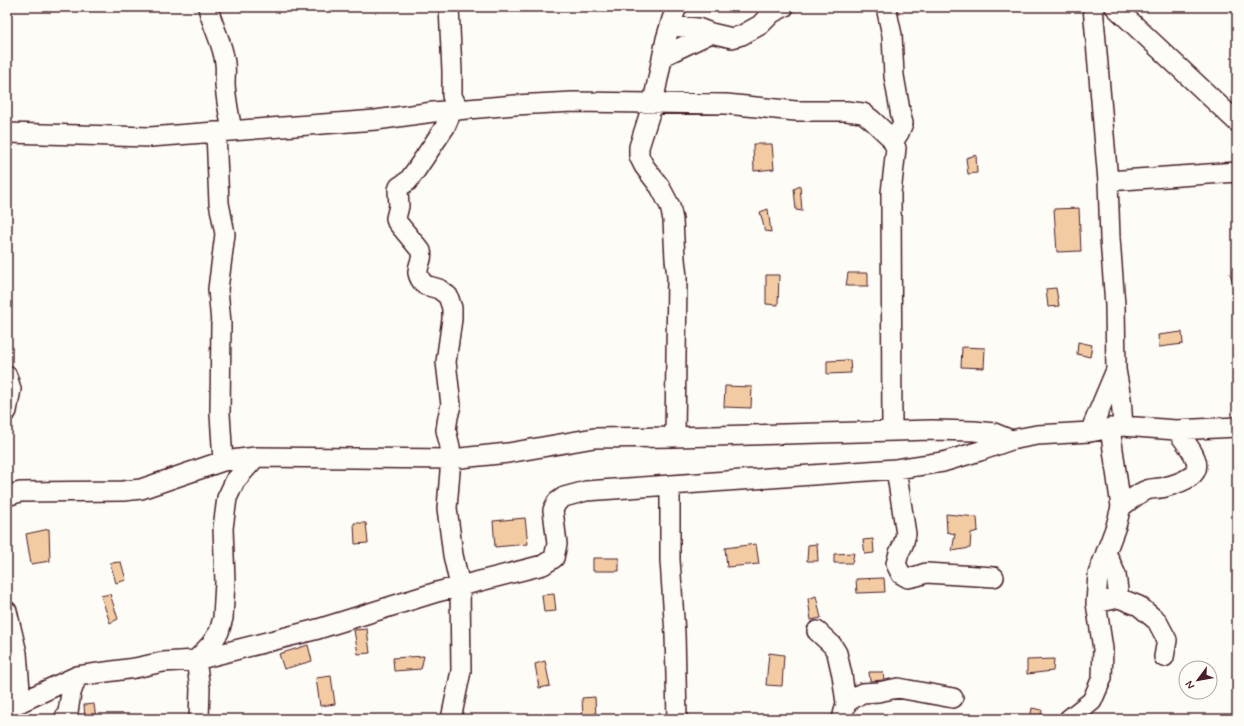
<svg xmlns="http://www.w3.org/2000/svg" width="1244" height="726" viewBox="0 0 1244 726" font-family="Mynerve,sans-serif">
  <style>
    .building { fill: #f2cba2; stroke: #4a1f2b }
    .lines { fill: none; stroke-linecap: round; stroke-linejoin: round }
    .street-casing { stroke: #4a1f2b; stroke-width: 22 }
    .street { stroke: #fdfcf7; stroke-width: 19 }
  </style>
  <rect width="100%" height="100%" fill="#fdfcf7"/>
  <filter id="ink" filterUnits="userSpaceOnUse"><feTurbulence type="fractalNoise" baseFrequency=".025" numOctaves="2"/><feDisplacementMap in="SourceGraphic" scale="8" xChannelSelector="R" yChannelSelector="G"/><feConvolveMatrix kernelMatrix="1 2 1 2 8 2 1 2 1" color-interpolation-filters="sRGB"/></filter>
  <g filter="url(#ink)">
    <path class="building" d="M753,144H772L774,169L754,171Z
      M976,155L977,173L968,174L966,158Z
      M800,186L802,211L796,210L794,189Z
      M1079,208L1081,251L1057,252L1054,209Z
      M768,209L771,232L765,231L760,212Z
      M1237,272V283L1233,284L1230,273Z
      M848,273H868V286H846Z
      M766,275H779L778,305L766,304Z
      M1056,288L1059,306L1048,307L1046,289Z
      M1182,332L1183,344L1159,347L1158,335Z
      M1078,342L1092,345L1090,357L1077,354Z
      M962,347L985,348L984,368L961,367Z
      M850,360L851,373L827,374V361Z
      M725,386L752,387L751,408L724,407Z
      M946,514L977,517L978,531L971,533L970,548L952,551L955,534L947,532Z
      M525,518L528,544L495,547L493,521Z
      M354,523H366L368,543L355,544Z
      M49,529L50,561L31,564L26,534Z
      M873,539L874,553L865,554L863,540Z
      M756,544L759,564L727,567L725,548Z
      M817,544L818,561H807L808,545Z
      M854,553L852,563H834V554Z
      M593,558H619V571H593Z
      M121,562L126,580L116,583L110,563Z
      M884,578L885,592L857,593L856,579Z
      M110,594L118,619L110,623L101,596Z
      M554,594L556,611L544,612L542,595Z
      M816,596L821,618L811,620L808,599Z
      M367,629L370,653L358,654L354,630Z
      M308,645L312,661L284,669L279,654Z
      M769,653L784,655L782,686L766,685Z
      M424,656L421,669L394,671L393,658Z
      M1054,659L1053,671L1027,674V660Z
      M545,661L550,686L539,688L535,664Z
      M869,672H883L884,680L870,681Z
      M331,676L335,704L320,706L316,678Z
      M595,697L596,717L583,718L582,698Z
      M94,704L96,719H85L84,705Z
      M1032,708L1042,710L1040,719H1030Z
      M974,715L987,717V719H974Z"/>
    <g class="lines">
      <g class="street-casing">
        <path id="street" d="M208,7C212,26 223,43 225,63C226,70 225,77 225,84C226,100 229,115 232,130
          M449,7L452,71V96L459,110
          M886,7L892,35L894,76L901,116L903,123L899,133L893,142
          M1093,7L1108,181L1110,238L1115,305L1116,370L1121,398L1123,426
          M1115,7L1237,122
          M670,26L698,28L711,33L732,38L742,35L760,25L772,13L784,7
          M663,56L711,33
          M216,132L219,203L225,234L218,289L221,323L220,414L223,461
          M7,133L150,137L376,120L433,112L515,105L573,102L726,104L796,111H846L863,113L872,120L890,137L896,148L891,193L892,431
          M1108,181L1237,172
          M7,376L11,389L7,411
          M1090,432L1116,370
          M675,437L677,277L675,259L673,220L670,206L660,187L644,166L639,156V147L653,103L666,39L672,19L677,7
          M896,469L906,534L903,545L899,553L896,564L901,574L908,578L917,576L926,573L994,577
          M670,485V560L675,634L677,719
          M7,496L20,492L123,491L141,489L223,461L256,457L451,459L508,453L594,438L675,437L932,430L974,431L994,433L1011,440
          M1121,507C1128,502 1139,492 1147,490C1152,488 1159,489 1165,487C1211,475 1200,460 1176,430
          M1106,552L1116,575L1119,598
          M1096,603L1119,598L1139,606L1157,621L1167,640L1164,657
          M7,611L17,653L21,702
          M817,631L832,645L837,653L842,675L846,703L842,719
          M846,703L862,693L878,692L898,688L953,698
          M7,707L21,702L77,676L135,668L163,662L196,660L318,629L437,592L543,565L554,558L557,544L553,510L557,502L564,497L586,491L896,469L943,462L980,451L1011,440L1037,435L1090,432L1123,426L1176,430L1237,427
          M64,719L68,712L71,693L77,676
          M199,719L200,688L196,660L211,644L219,632L223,618L225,582L223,528L227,498L235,481L256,457
          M451,719L461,671L460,586L453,555L447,508L451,459L450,447L446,430L448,417L451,405L446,362L452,319V308L448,296L439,289L425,285C422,282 419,278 418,273C417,265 424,259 421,251L397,222L396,218L399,206L398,190L399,187L408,181L416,170L445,127L452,111
          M1069,719L1092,701L1102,678L1103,649L1096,603L1098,574L1116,526L1121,507L1110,428"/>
      </g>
      <use href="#street" class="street"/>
    </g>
  </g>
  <rect width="1244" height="726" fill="none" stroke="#fdfcf7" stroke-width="24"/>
  <rect x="12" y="12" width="1220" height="702" fill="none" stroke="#4a1f2b" stroke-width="1.5" filter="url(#ink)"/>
  <g transform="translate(1198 680) rotate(238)"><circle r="19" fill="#fdfcf7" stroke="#b5a4a5"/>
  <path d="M0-3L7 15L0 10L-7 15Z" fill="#4a1f2b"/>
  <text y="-6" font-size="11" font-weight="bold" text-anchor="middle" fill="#4a1f2b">N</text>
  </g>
</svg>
